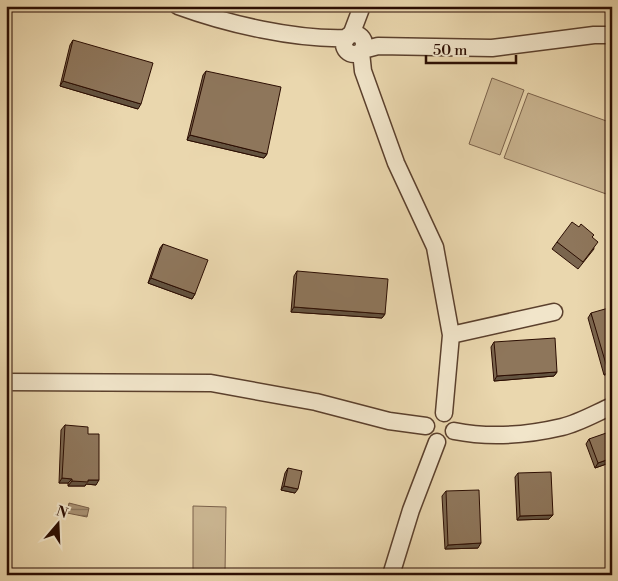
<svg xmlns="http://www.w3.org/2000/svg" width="618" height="581" viewBox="0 0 618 581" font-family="'Libre Bodoni',serif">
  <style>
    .park { fill: #cab591; stroke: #7a614a }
    .water { fill: url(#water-rules); stroke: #775d46 }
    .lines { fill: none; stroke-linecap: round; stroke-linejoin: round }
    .minor-casing { stroke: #5b402d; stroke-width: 19 }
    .minor { stroke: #f1e5ca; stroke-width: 16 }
    .wall { fill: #7a654e; stroke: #2b0d02 }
    .shaded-wall { fill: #635340; stroke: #2b0d02 }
    .building { fill: #8e765b; stroke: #2b0d02 }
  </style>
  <defs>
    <pattern id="water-rules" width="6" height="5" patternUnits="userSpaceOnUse" patternTransform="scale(1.25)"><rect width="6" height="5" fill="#a99274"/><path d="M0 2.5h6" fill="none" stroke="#8a765d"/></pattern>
  </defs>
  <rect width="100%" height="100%" fill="#ead7ae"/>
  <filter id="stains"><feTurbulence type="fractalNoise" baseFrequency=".004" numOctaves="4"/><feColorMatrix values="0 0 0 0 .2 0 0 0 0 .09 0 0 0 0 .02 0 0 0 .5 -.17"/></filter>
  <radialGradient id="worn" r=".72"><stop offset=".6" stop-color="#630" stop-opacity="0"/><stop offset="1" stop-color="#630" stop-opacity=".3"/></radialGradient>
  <path class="park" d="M492,78L524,90L500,155L469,144Z
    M528,93L612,123V196L504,158Z
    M193,506L226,507L225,573L193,572Z"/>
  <path class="water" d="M69,503L89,508L87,517L67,513Z"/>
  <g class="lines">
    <g class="minor-casing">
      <path id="minor" d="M178,6C227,24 296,40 347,38
        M344 44a10 10 0 1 1 20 0a10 10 0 1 1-20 0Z
        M351,35L362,6
        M363,50L378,46L492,48L594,35H612
        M361,52L363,71L396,163L435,247L451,335L444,413
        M451,335L554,312
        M6,382L211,383L316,402L389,421L426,426
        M454,431C489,438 528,435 562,427C579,423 596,413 612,406
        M391,575L411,510L437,442"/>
    </g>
    <use href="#minor" class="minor"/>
  </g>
  <path class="wall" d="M73,40L138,109L60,86L70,45Z
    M206,71L267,154L264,158L187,140L203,75Z
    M592,238L594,249L578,269L552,249L557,242Z
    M163,244L195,294L192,299L148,283L160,248Z
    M297,271L385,314L382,318L291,312L294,276Z
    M591,313L612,373L604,375L588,318Z
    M494,342L557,372L554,376L494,381L491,347Z
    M65,425L88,434L96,485L86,484L85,486H68V483H59L61,430Z
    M589,439L612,462L595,468L586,444Z
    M288,468L295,493L281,490L285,473Z
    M518,473L553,515L549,519L517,520L515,477Z
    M446,491L478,548L445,549L442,496Z"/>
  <path class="shaded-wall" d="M63,81L141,104L138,109L60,86Z
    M190,135L267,154L264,158L187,140Z
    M151,278L195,294L192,299L148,283Z
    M294,307L385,314L382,318L291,312Z
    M612,370V373L604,375L608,371Z
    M557,372L554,376L494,381L497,376Z
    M612,458V462L595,468L598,463Z
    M62,478L72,479L68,483H59Z
    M88,480H99L96,485L86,484L85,486H68L72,481Z
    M284,486L298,489L295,493L281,490Z
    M553,515L549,519L517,520L520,516Z
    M481,543L478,548L445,549L448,545Z"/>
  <path class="building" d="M73,40L153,63L141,104L63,81Z
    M206,71L281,87L267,154L190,135Z
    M572,222L579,227L581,224L594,235L592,237L598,242L583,262L557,242Z
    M163,244L208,260L195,294L151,278Z
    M297,271L388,279L385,314L294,307Z
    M612,307V370L608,371L591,313Z
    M555,338L557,372L497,376L494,342Z
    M65,425L88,427V434H99V480H88V482L72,481V479L62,478Z
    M612,431V458L598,463L589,439Z
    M288,468L302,471L298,489L284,486Z
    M551,472L553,515L520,516L518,473Z
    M479,490L481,543L448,545L446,491Z"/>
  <rect width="618" height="581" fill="none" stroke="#ead7ae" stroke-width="25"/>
  <rect x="8" y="8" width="603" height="566" fill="none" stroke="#2b0d02" stroke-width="2.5"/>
  <rect x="12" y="12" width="593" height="556" fill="none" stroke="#2b0d02"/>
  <g transform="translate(58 524) rotate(19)" stroke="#f1e5ca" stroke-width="4" paint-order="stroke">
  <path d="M0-4L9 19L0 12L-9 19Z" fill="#2b0d02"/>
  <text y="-8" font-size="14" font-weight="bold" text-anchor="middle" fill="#2b0d02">N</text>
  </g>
  <path d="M426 55v8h90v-8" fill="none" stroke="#2b0d02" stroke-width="2.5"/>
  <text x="433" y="55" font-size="15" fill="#2b0d02" stroke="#f1e5ca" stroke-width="4" paint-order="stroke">50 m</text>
  <rect width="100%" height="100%" filter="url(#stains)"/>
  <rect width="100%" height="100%" fill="url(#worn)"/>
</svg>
